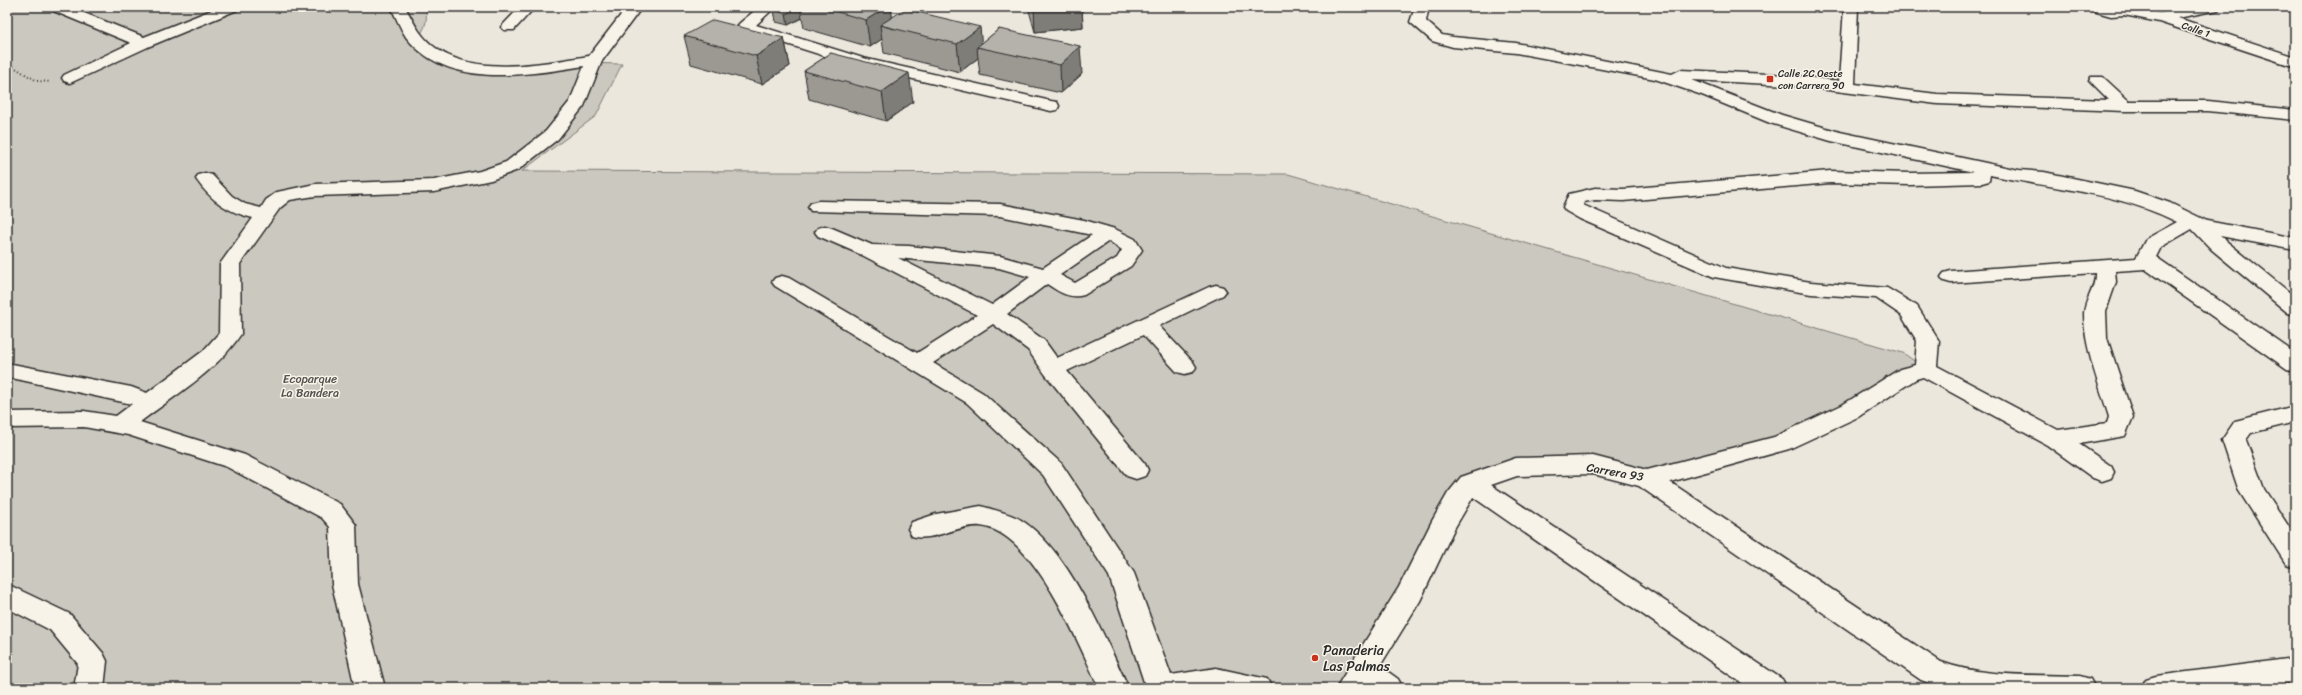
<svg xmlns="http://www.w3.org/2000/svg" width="2302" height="695" viewBox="0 0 2302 695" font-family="Sriracha,sans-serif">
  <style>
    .green { fill: #cbc8bf; stroke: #7b7a75 }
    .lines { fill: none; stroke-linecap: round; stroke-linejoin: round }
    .minor-casing { stroke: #2b2b2b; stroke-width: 3 }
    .path { stroke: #2b2b2b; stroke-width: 2; stroke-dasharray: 1 2.5; stroke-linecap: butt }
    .minor { fill: #f7f3e8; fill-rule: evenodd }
    .wall { fill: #9c9993; stroke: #2b2b2b }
    .shaded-wall { fill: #7f7d78; stroke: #2b2b2b }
    .building { fill: #b5b2ab; stroke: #2b2b2b }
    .poi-dot { fill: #c8321e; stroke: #f7f3e8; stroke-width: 1.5 }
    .labels { text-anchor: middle; stroke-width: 3; stroke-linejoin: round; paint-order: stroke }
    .far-street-label { font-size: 10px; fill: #2b2b2b; stroke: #f7f3e8 }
    .far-poi-label { font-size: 10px; fill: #2b2b2b; stroke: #f7f3e8; text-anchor: start }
    .park-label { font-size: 12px; fill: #535250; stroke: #f7f3e8 }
    .street-label { font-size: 12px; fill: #2b2b2b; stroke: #f7f3e8 }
    .near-poi-label { font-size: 14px; fill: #2b2b2b; stroke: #f7f3e8; text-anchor: start }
  </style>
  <rect width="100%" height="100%" fill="#ebe7dd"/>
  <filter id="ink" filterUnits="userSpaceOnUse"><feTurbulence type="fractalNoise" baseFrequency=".025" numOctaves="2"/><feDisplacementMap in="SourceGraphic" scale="8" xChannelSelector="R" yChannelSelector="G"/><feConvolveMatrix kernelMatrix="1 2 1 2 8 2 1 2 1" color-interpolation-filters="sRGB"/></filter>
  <g filter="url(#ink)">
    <path class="green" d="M7,7H425C428,17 426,27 420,35L442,59L475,67L529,70L575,63L622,64L596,116L522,171L1288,174L1903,353L1926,369L1781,443L1647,479L1516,467L1470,483L1351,688H7Z"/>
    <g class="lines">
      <g class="minor-casing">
        <path id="minor" d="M49,7H69L144,37L219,7H239L237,10L150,46L70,83L64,81L62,78L64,75L131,43L51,10Z
          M391,7H405C410,15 414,24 419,31C454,82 538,64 589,56L627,7H642L602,61L584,106L558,139L518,170L491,180L434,192L315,196L290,200L280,208L240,264L241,334C217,371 174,396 140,422L245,455L340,504L356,525L358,584L385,688H355L332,584L330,527L322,518L227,467L128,435L84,427L7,428V412L84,411L116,416L132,404L7,377V363L131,387L147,393L203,351L219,333L220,264L253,218C228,212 211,201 196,179L198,175L205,173L212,175L232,196L245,204L261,208L266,200L277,192L315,184L434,180L480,171L506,162L546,131L570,101L584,66C526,75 447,90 406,37C400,28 396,17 391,7Z
          M520,7H535L514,30H504L501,27Z
          M759,7H775L756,25L863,58L1051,101L1057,102L1059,106L1057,110L1051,111L853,65L740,29L737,26L740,23Z
          M1415,7H1429L1426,21L1442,35L1453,37L1516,43L1672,74L1680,70L1789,75L1839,81L1844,7H1858L1855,84L1937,94L2109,100L2089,80L2091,77H2103L2129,101H2208L2295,110V120L2208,111H2125L1937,104L1789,85L1692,80L1782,115L1840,132L2019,170L2044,172L2135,191L2170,203L2207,221L2295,238V250L2220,236L2295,297V315L2288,313L2211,249L2192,229L2161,247L2156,257L2295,353V371L2287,369L2145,269L2115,271L2116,282L2106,311L2107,338L2133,417L2125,436L2079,444L2111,466L2114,472L2111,478L2102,481L2093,478L2047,445L1923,377L1916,379L1858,417L1789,449L1670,482L1941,662C1985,678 2034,674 2080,676L2090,679L2095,688H1944L1921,680L1639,486L1593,474L1517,476L1491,485L1782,679L1787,688H1749L1473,497L1454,529L1420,601L1380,666L1398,679L1403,688H1336L1399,587L1432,521L1448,493L1461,477L1516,458L1593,456L1647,470L1774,437L1842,405L1900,369L1915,365L1917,341L1901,315L1876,298L1811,294L1714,277L1580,219L1566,211L1563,207L1569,194L1595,188L1623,189L1830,171L1910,173L1973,172L1831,141L1770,123L1702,95L1655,79L1516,53L1453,47L1432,41L1410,22ZM1990,175C2054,189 2118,192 2177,222L2146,239L2136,258L1951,271L1944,273L1941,277L1944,281L1951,283L2095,273C2096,288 2085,299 2084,313C2084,349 2099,383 2109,417L2107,423L2058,430L1937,366L1939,341L1917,306L1887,288L1811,282L1726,268L1583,205L1584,202L1595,200L1623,201L1830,183L1910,185L1982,183L1989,181Z
          M2088,7H2127L2160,13L2191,7H2220L2218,10L2178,18L2295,57V67L2159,22L2124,15L2111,16L2090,10Z
          M818,201L1000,204L1084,220L1115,229L1135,239L1142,250L1131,266L1084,295C1069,299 1059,292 1047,284L1007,314L1044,340L1057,358L1209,287L1216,285L1223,287L1226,291L1223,295L1159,326L1193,362L1196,367L1193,372L1185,374L1177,372L1143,335L1067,371L1145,464L1148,470L1145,476L1136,479L1127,476L1045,374L1028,350L993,324L933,363L983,393L1061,463L1134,573L1171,675L1216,668L1267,679L1272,688H1146L1109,576L1043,475L967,403L775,286L772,282L775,278L782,276L789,278L917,353L977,315L862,255L818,236L815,232L818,228L825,226L832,228L872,245L909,246L1000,256L1043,268L1092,235L1000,216L811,211L808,207L811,203ZM1109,241L1122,250L1117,258L1075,283L1060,275ZM898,258L999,268L1030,277L992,305Z
          M2295,406V422L2251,433L2246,440L2264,489L2295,536V567L2286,564L2239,491L2222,440L2235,421Z
          M981,506C993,510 1010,513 1021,520C1069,550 1105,639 1129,688H1099C1079,645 1034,531 980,526C958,524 933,543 912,536L908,529L912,522L936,514Z
          M7,584L70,614L103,653L107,661L104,688H74L78,664L50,630L7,608Z
          M2295,658V682L2250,688H2141L2146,679L2156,676Z"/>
      </g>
      <path class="path" d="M7,63L37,81L51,82"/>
      <use href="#minor" class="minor"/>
    </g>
    <path class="wall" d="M780,7H891L892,17L981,44L999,29L1082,74L1061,93L980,75L978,58L960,72L884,53L882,39L870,47L804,28L802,18L788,25L776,22L774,10Z
      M1028,7H1082L1083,27L1035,32Z
      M684,36L784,38L790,66L762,84L691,64Z
      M831,53L913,102L886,121L809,99L804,71Z"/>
    <path class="shaded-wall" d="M798,7H800L802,18L788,25L786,14Z
      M887,7H891L894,29L880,25L882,39L870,47L866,20Z
      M894,7H901L894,9Z
      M1034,7H1082L1083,27L1035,32Z
      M980,27L982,48L977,47L978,58L960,72L957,44Z
      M784,38L790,66L762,84L756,56Z
      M1080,46L1082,74L1061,93L1060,65Z
      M909,73L913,102L886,121L882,92Z"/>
    <path class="building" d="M780,7H798L786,14L774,10Z
      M820,7H887L866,20Z
      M905,9L980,27L957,44L880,25Z
      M713,20L784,38L756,56L684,36Z
      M999,29L1080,46L1060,65L977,47Z
      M831,53L909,73L882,92L804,71Z"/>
  </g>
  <g class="poi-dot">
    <rect x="1766" y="75" width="8" height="8" rx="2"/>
    <circle cx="1315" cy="658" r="4"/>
  </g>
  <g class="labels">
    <g class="far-street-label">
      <text transform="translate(2196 29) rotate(19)" y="4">Calle 1</text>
    </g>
    <g class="far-poi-label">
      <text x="1778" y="77">Calle 2C Oeste<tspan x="1778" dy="12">con Carrera 90</tspan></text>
    </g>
    <g class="park-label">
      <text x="310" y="383">Ecoparque<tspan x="310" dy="14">La Bandera</tspan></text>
    </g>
    <g class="street-label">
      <text transform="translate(1615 472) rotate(10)" y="4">Carrera 93</text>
    </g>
    <g class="near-poi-label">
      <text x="1323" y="655">Panaderia<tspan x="1323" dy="16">Las Palmas</tspan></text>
    </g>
  </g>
  <rect width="2302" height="695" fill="none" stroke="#f7f3e8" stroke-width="24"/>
  <rect x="12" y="12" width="2278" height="671" fill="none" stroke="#2b2b2b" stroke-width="1.5" filter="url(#ink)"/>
</svg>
